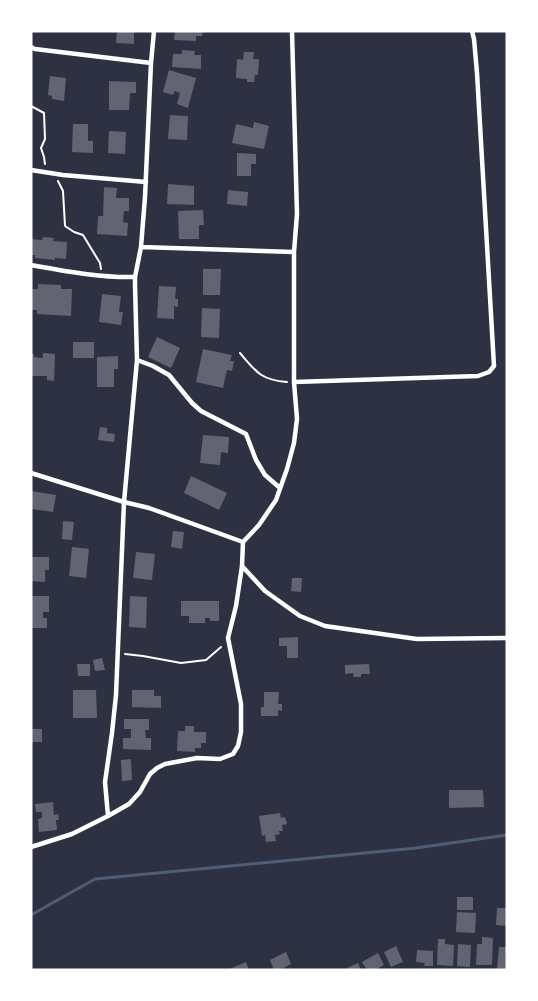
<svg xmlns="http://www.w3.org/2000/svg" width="538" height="1001" viewBox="0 0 538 1001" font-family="Roboto,sans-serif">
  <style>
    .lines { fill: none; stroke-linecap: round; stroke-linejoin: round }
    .stream { stroke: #4f5d75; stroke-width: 3 }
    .building { fill: #626471 }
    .path { stroke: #fff; stroke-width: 2 }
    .minor { stroke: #fff; stroke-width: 4.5 }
  </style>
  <rect width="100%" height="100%" fill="#2d3142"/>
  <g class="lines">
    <path class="stream" d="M31,915L95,879L416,848L507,835"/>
  </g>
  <path class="building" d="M117,31H134V44L116,43Z
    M175,31H203L202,36H196V41L174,40Z
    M182,50L195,51L194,55H201V69L172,67L173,54H182Z
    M244,52H254L253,59H259L258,75H255L254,82H247V79L236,78L237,59L243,60Z
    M169,70L196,78L188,108L177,104L180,93L175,91L173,95L163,92Z
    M50,76L66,78L64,101L52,99V96L48,95Z
    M109,81L136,82V93H130L129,110H109Z
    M170,115L188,116L187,140L168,139Z
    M254,122L269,126L264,149L232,143L236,124L253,128Z
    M73,124H88V141H93V153L72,152Z
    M109,131L126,132L125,154L108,153Z
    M237,153L256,154V164H251V176H237Z
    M168,184L194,186V205L167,204Z
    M104,187L117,188L116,198H129V211H124L123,222L128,223L127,236L97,234L98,216H103Z
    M228,190L248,192L247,206L227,204Z
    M203,210L204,225H199V239H179L178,211Z
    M43,237L54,238L53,241L67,242L66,259L55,258V260L35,258V255H31V239L42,240Z
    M203,269H221L220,295H203Z
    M38,284L61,285V289H72L71,316L37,314V310H31V289H38Z
    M159,286L176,287L175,299H178V307L174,306V319L157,318Z
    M102,294L121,296L119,312H123L121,325L99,322Z
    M202,308L220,309L219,338L201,337Z
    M157,337L180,348L171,368L148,357Z
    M73,342H94V358H73Z
    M203,349L232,355L230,361H234L232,371L227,370L223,388L196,382Z
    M43,353L55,354L54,381L47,380V376H31V354H34V357L43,358Z
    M118,356V369H114V387H97V357Z
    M100,427L107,428V433L115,434L114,442L98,440Z
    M203,435L229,437L228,453L221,452L220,465L200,463Z
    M191,476L227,493L219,510L184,493Z
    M31,491L56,495L53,512L31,509Z
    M63,521L74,522L72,540L62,539Z
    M173,531L184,532L182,549L171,547Z
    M72,547L89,549L86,578L69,576Z
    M136,552L155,554L152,580L133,578Z
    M31,557H49V570H45V582L31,581Z
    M292,578H302L301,592L291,591Z
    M31,596H49V612H43V618H47V628H31Z
    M130,596L147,597L146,628L129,627Z
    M181,601H219V621H210V618H205V623H189V616H181Z
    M298,637V658H287V646H279V638Z
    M102,658L105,670L95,671L93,660Z
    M77,664H90V676H78Z
    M369,664L370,674H361V677H354L353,673L345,674V665Z
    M73,690H96L97,718H73Z
    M132,690H154V696H161V708L132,707Z
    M264,692H279L278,704H282V711L278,710V716H261V707H264Z
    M124,719H149V730H145L146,738H151V750L123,749V738H131V729H124Z
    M185,726H194V732H206V743H201V748H195V752L177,751L178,731H185Z
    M31,729H42V742H31Z
    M131,759L132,780L122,781L121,760Z
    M449,790H483L484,807L449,808Z
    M53,802L54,815L58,814L59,820H56L57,830L39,832L38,819L42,818V812H36L35,804Z
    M280,813L281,818L285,817L287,824L282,825L283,831H279L280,834L275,835L276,841L266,842L265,835L262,836L259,816Z
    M457,897H473V910H457Z
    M497,908H507V926L496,925Z
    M457,912L476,913L475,933L456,932Z
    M482,937L493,938L492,965H476L477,944H482Z
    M438,939H445V944L454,945L453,966L437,965Z
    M458,944L471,945L470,967L457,966Z
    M396,946L403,962L391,967L384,952Z
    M499,947H507V970L497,969Z
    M417,950L433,951V966H424L425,963L416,962Z
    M286,952L291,964L280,970H274L270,960Z
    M378,953L384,965L375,970H367L362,962Z
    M246,962L249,970H227Z
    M358,963L361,970H348L347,968Z"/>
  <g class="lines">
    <path class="path" d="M31,106L44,113L45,139L41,148L44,157L45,164
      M58,181L63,191L65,226L74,232L83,235L100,263L101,269
      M240,353C256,372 261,380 287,382
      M125,654L143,656L181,663L206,660L221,647"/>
    <path class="minor" d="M292,31L297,214L294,252V382L478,376L489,372L494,366L477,73L474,39L472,31
      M31,47L35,49L151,63
      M31,170L63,175L146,182
      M141,247L294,252
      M31,265C65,271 100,278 135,277
      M137,360L153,366L169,375L192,403L201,411L246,434L256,460L265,475L280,488
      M31,473L124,502L149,508L243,542L242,566L236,606L228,638L241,704V732L238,746L233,754L220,759L197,758L165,764L157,768L150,774L140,792L129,804L108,816L72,834L31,847
      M243,542L259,525L276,500L287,469L294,443L297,419L294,382
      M242,566L265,591L300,616L325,626L417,639L507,638
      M108,816L105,782L112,733L116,695L124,502L137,360L135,285V277L141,247L145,197L151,63L154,31"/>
  </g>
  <rect width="538" height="1001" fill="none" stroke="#ffffff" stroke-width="65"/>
</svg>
